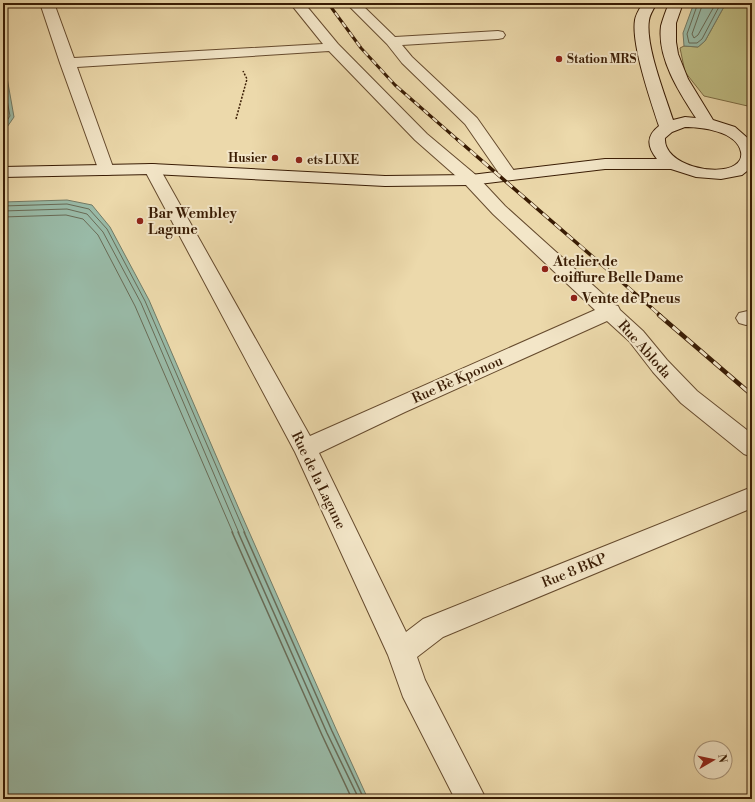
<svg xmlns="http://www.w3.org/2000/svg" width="755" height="802" viewBox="0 0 755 802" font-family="'Libre Bodoni',serif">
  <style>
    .green { fill: #bfbd84; stroke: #7c6c44 }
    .water { fill: #99baa7; stroke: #737b66 }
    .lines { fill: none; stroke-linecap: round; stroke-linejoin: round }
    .shore-far1 { stroke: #696b56; stroke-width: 1 }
    .shore { stroke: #696b56; stroke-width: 1.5 }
    .street-casing { stroke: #664b2e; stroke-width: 2 }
    .secondary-casing { stroke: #391c04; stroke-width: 2 }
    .path { stroke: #391c04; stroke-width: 1.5; stroke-dasharray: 2 1.5; stroke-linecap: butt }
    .street { fill: #f3e6c8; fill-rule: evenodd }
    .secondary { fill: #f3e6c8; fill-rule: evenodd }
    .rail-far2-casing { stroke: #391c04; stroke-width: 3 }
    .rail-far1-casing { stroke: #391c04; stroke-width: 3.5 }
    .rail-casing { stroke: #391c04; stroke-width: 4.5 }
    .rail-far2 { stroke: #f3e6c8; stroke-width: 2; stroke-dasharray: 6; stroke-linecap: butt }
    .rail-far1 { stroke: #f3e6c8; stroke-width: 2.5; stroke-dasharray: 8; stroke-linecap: butt }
    .rail { stroke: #f3e6c8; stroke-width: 3; stroke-dasharray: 9; stroke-linecap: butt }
    .poi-dot { fill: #8f2418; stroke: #f3e6c8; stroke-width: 1.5 }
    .labels { text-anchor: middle; stroke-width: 4; stroke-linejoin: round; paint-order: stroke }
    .far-poi-label { font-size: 12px; font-weight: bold; fill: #391c04; stroke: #f3e6c8; text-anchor: start }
    .poi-label { font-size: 14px; font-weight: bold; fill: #391c04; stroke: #f3e6c8; text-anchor: start }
    .street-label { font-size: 14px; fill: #391c04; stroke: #f3e6c8 }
  </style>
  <rect width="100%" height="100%" fill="#ecd9ab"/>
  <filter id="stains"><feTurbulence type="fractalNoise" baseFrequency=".005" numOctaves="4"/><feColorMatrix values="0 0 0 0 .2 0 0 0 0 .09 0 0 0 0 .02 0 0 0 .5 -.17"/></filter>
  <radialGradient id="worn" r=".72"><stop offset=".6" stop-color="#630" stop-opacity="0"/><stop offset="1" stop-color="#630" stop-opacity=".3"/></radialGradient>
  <path class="green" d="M726,3H752V107L704,96L685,72L680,48L684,46L698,47L705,41Z"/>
  <path class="water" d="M694,3H726L705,41L698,47L684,46L683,33Z
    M3,55L14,117L3,133Z
    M67,200L92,205L110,227L149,300L239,509L336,729L368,799H3V202Z"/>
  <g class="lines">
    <path class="shore-far1" d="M698,3L687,34L689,43H697L702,39L721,3
      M703,3L692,34L694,38L698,35L716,3
      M3,78L10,116L3,126
      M3,206L67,204L89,209L107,229L145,301L245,533
      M3,211L67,209L87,214L103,232L141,303L239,533
      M3,217L66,215L83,219L98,235L135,306L233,533"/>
    <path class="shore" d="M232,532L322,735L352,799
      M238,532L327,733L359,799
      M244,532L332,731L364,799"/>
    <g class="street-casing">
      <path id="street" d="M40,3H54L74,58L323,44L290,3H304L338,44L427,134L477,176L505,206L615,305L618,306L620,310L643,331L667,360L697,391L752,434V457L744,454L681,403L653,372L629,341L607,321L405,412L319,453L406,632L423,619L752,487V508L443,637L417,657L425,680L486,799H455L403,697L388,655L295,452L144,169L146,165L152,164L158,165L160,169L310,436L595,310L493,214L465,184L415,140L329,51L77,67L114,170L112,174L106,175L100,174L60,63Z
        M346,3H360L395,37L498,31L503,32L505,35L503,38L498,39L402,45L412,57L477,118L517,175L515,179L509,180L503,179L465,124L402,63L387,44Z
        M752,310V324L746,325L739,323L736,318L739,313Z"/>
    </g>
    <g class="secondary-casing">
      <path id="secondary" d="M643,3H657C654,8 650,14 649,20C645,45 665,95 673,120L685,117L696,118C679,92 657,58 661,26C663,18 666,11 669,3H683L676,23V42L678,54L688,79L713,120L735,127L752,142V167L742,175L721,179L696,177L671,169H605L471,185L385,186L152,174L3,177V167L152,164L385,176L471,175L605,159H657C647,147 646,136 659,126C651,102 631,44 635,20C636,14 640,8 643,3ZM685,127C701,127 737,131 741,152C742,157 740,162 735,165C717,177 663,165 665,138L672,132Z"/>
    </g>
    <path class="path" d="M236,119L247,79L243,71"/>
    <use href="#street" class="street"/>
    <use href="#secondary" class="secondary"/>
    <g class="rail-far2-casing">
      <path id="rail-far2" d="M328,3L361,48L395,85L459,141"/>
    </g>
    <g class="rail-far1-casing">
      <path id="rail-far1" d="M458,140L661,316"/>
    </g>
    <g class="rail-casing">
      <path id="rail" d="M659,315L752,395"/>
    </g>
    <use href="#rail-far2" class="rail-far2"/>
    <use href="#rail-far1" class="rail-far1"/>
    <use href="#rail" class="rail"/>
  </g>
  <g class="poi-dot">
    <circle cx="559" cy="59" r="4"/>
    <circle cx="275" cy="158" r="4"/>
    <circle cx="299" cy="160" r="4"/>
    <circle cx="140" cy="221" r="4"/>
    <circle cx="545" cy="269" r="4"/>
    <circle cx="574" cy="298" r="4"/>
  </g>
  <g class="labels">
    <g class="far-poi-label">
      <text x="567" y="63">Station MRS</text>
      <text x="267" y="162" text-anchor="end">Husier</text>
      <text x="307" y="164">ets LUXE</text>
    </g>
    <g class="poi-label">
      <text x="148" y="218">Bar Wembley<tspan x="148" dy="16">Lagune</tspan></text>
      <text x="553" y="266">Atelier de<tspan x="553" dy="16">coiffure Belle Dame</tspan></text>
      <text x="582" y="303">Vente de Pneus</text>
    </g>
    <g class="street-label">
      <text transform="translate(645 349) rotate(48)" y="5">Rue Abloda</text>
      <text transform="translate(457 379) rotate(-24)" y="5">Rue Bè Kponou</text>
      <text transform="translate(319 480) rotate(64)" y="5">Rue de la Lagune</text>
      <text transform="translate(574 570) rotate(-22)" y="5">Rue 8 BKP</text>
    </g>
  </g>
  <rect width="755" height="802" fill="none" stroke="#ecd9ab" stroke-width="16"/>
  <rect x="4" y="4" width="747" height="794" fill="none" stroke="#391c04" stroke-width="2"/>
  <rect x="8" y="8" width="739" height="786" fill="none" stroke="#391c04"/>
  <g transform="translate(713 760) rotate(81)"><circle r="19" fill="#f3e6c8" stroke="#a9957a"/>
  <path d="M0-3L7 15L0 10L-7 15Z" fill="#8f2418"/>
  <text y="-6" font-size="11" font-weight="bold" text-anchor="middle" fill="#391c04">N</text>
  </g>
  <rect width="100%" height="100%" filter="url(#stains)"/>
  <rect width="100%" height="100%" fill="url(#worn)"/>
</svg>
